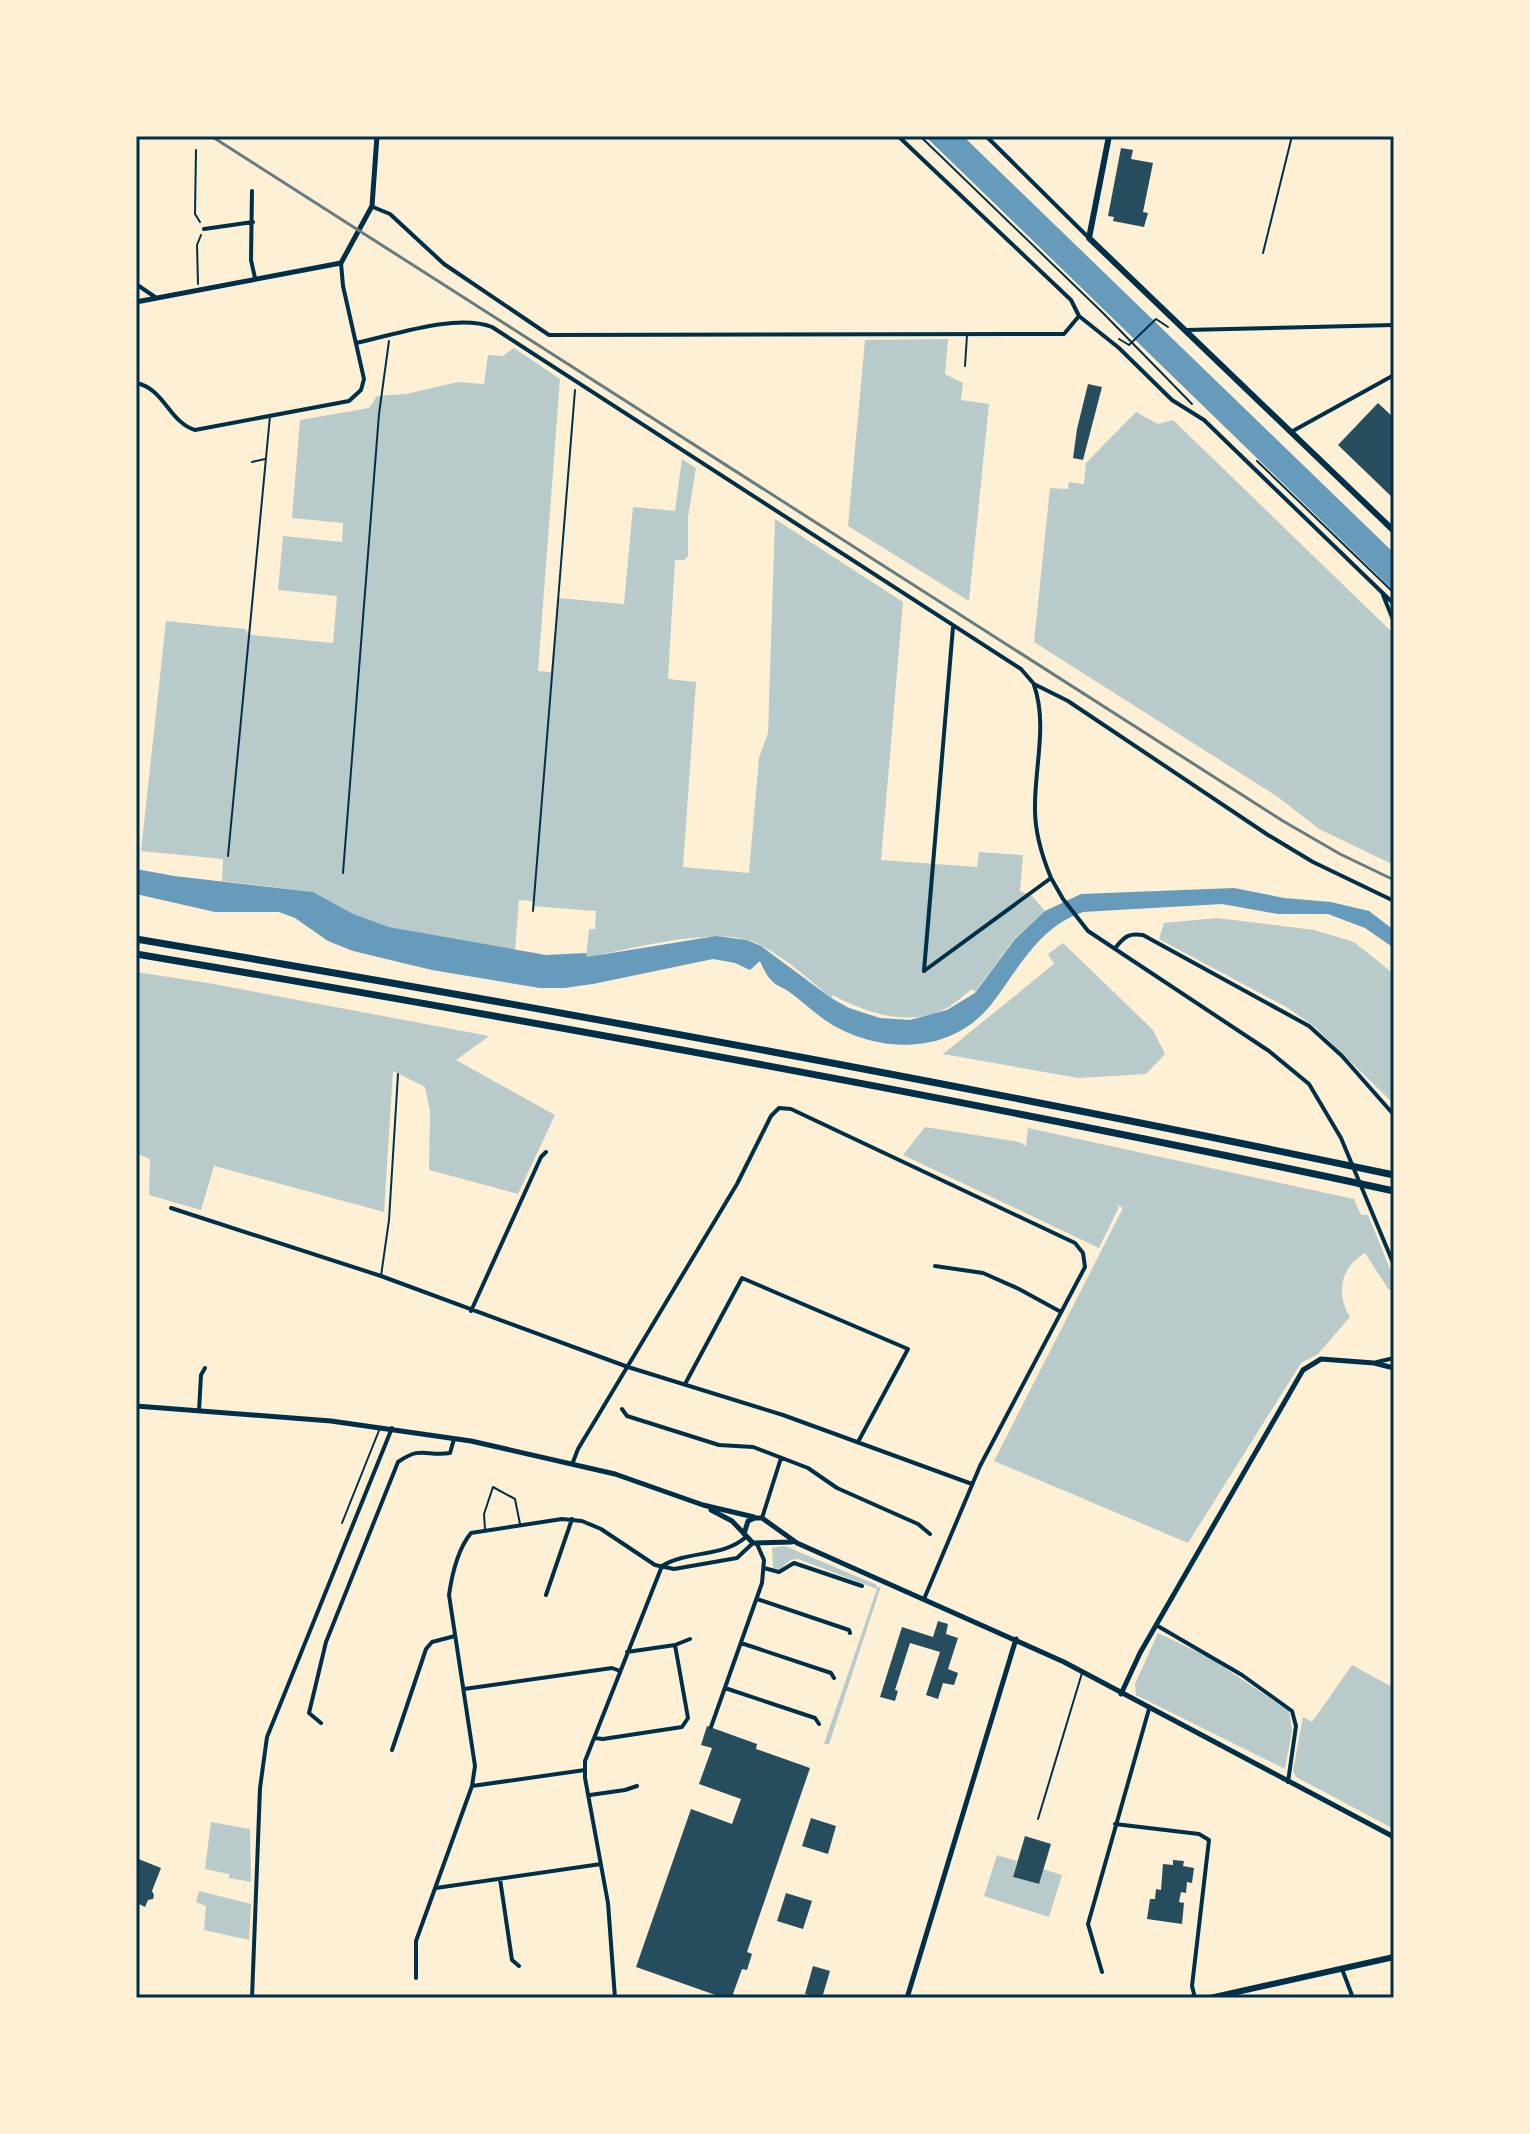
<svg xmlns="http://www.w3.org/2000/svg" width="1530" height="2134" viewBox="0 0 1530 2134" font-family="'Libre Baskerville',serif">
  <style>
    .green { fill: #b9caca }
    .water { fill: #669bbc }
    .building { fill: #264d5e }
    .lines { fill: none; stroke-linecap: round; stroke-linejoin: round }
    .path { stroke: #003049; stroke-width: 2 }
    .service { stroke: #003049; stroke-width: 2 }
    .minor { stroke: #003049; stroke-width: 4 }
    .tertiary { stroke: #003049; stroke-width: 5 }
    .secondary { stroke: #003049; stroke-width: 6 }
    .primary { stroke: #003049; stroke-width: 6 }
    .motorway { stroke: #003049; stroke-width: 7 }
    .rail { stroke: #657d81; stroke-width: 3 }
    .neatline { fill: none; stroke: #003049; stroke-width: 3 }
  </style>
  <rect width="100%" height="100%" fill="#fdf0d5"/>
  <path class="green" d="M948,339L945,374L963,383L961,400L989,404L969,601L848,526L865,340Z
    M514,348L560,379L538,671L551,672L558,598L624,604L633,507L675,511L682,459L696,468L688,517V556L684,560H675L668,679L696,682L683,867L749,873L759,758L768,733L775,519L903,602L881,860L977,867L979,852L1023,855L1020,891L1032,896L1045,911L1015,938L975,992L972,989C964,995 956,1003 947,1008C911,1028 865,1013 833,995L831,998C807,978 781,953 751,941C714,927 626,949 586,958L589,929H595L596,911L532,906V901L519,900L515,950L388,927L352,914L313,892L222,881L223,859L141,851L166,621L245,629L251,635L333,643L337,596L278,590L283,536L342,542L343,523L292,518L300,420L369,408L377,396L406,394L458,382L484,384L488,355L503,356Z
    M1136,412L1158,424L1173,420L1394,634V676L1391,678L1394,715V865L1319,829L1278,797L1034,642L1050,488L1068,489L1069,482L1084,484L1086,463Z
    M1217,918L1314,930L1354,942L1394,974V1104L1315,1027L1288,1008L1159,939L1164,923Z
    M1063,943L1153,1030L1165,1054L1146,1074L1078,1078L943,1054L1054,964L1048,954Z
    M136,972L208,983L489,1036L456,1060L555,1115L518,1194L429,1170L430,1111L425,1087L393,1071L384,1212L214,1166L201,1210L149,1195L150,1159L136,1153Z
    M925,1127L1019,1142L1026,1146L1028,1128L1354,1199L1361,1215H1368L1394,1279V1289L1389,1290L1365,1253C1341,1267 1335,1293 1350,1317L1318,1354L1301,1363L1188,1543L994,1461L1123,1208L1116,1204L1119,1207L1099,1248L903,1155Z
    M785,1546L877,1585V1588L881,1586L829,1744H824L877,1589L798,1559L791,1560L780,1569L773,1568L772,1548Z
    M1158,1633L1210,1658L1289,1711L1292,1730L1285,1769L1136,1695L1135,1684Z
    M1352,1665L1394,1688V1829L1296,1777L1293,1771L1303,1717L1312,1722Z
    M211,1822L250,1829L251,1882L229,1878V1874L205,1869Z
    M997,1855L1017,1861L1013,1877L1038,1884L1043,1869L1062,1875L1049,1917L984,1896Z
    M199,1891L251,1904L249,1940L204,1930L206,1906L196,1902Z"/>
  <path class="water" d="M925,136H963L1394,553V591Z
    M136,869L174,876L313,892L353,914L389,927L546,955L586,953L587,957L716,936L747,940L761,946L831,998L849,1008L880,1018L910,1020L947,1010L975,993L1015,939L1045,911L1081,894L1234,888L1284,898L1331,902L1369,911L1394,930V948L1365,928L1328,914H1278L1222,904L1083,912C1037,928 1019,969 990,1006C952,1052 888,1054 838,1028C819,1018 806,1004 788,991C784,988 777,986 773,982C767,977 763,968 760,961L750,970L735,963L713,959L593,984L564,988H540L432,970L353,951L328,941L295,918L279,912H215L136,894Z"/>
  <path class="building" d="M1121,148L1133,150L1131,159L1153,163L1143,212L1148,213L1144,227L1113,221L1114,217L1108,216Z
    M1088,384L1102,387L1083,460L1073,458L1077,429Z
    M1378,403L1394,418V499L1338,445Z
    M938,1621L948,1624L946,1634L958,1638L948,1669L958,1673L954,1685L943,1683L938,1699L926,1695L940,1652L910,1643L895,1690L898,1691L895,1701L880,1697L902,1627L933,1637Z
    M707,1726L757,1744L756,1749L810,1768L747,1952L752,1954L747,1970L742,1969L733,1994L742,1998H724L636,1967L691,1809L732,1824L741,1799L699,1784L712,1748L701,1745Z
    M811,1818L836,1826L828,1854L802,1846Z
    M1025,1836L1051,1844L1039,1884L1013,1877Z
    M136,1858L161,1868L152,1891L154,1895L153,1899L148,1900L145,1907L139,1904L136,1911Z
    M1173,1860L1184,1861L1183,1866L1194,1868L1192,1883L1187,1882L1186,1893L1181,1892L1179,1902L1184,1903L1182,1924L1147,1919L1150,1899H1155L1156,1889L1161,1890L1163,1864L1173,1865Z
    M786,1893L812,1901L803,1929L777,1921Z
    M813,1966L830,1971L822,1998L805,1994Z"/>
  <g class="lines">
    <path class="path" d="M920,136L1103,313L1192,404
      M196,150L195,214L200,222
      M198,284L197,245L201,235
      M1119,339L1129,345L1156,319L1168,327
      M1257,461L1394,593
      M343,873L379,414L389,341
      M533,911L575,390"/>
    <path class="service" d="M1263,253L1292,136
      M965,366L967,335
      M252,462L265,459
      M228,856L270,416
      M381,1276L389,1220L398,1074
      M342,1523L380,1428
      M485,1529L484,1514L493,1487L515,1499L520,1524
      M1038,1819L1082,1673"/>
    <path class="minor" d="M898,136L1071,300L1079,316L1119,348L1172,400L1204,420L1394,604
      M986,136L1089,238
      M252,191L251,260L255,278
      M373,207L390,214L444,264L549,335L1064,334L1079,316
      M204,229L253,222
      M136,284L155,297
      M1186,330L1394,325
      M356,343C394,335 456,313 492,327L1021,669L1034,684L1068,701L1268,835L1313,862L1394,901
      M136,383C164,388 169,422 195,430L349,401L361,390L364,379L343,286L341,263
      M1291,432L1394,375
      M1383,595L1394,622
      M1051,878L1063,899L1088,931L1269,1051L1309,1084L1341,1138L1394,1265
      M1116,947C1125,936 1129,933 1143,935L1309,1026L1342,1056L1394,1115
      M924,971L1051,878C1042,856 1035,834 1035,810C1034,769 1048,725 1034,685
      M924,971L953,627
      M171,1208L381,1276L628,1367L783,1415L972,1484
      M935,1266L983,1273L1019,1289L1061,1312
      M471,1311L541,1157L546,1152
      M1377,1362L1394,1358
      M685,1384L742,1278L908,1349L858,1442
      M622,1409L627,1416L719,1445L753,1447L808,1468L837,1488L918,1524L930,1534
      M199,1411L201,1375L205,1368
      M573,1462L578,1449L737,1184L771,1116L779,1108L791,1109L1075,1243L1083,1253L1085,1267L980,1466L924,1599
      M762,1518L781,1458
      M764,1568L779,1572L794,1563L862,1586
      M546,1595L572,1519
      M757,1599L849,1630L850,1633
      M1156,1625L1242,1675L1292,1711L1296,1726L1288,1782
      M741,1643L831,1673L834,1678
      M627,1652L675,1645L690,1639
      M725,1688L815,1718L819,1724
      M464,1689L612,1668L620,1671
      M321,1723L309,1713L326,1642L398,1462C422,1445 426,1457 450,1453L454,1439
      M711,1727L762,1583L764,1560L757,1544
      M594,1738L603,1739L682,1727L688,1718L675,1645
      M392,1750L426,1649L432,1642L455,1636
      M472,1786L585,1770
      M590,1795L625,1790L637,1786
      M1115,1824L1199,1834L1209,1840L1192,1986L1195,1998
      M500,1879L512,1960L519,1966
      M436,1888L601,1864
      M1342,1969L1353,1998
      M1102,1972L1088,1924L1149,1709
      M416,1978V1941L472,1786L475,1766L449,1595C452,1574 457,1550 471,1533L562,1519L582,1521L601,1529L655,1565L674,1569L737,1558L753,1543
      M252,1998L260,1788L267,1737L392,1428
      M615,1998L608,1903L585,1778V1761L662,1566C688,1550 722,1558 746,1537"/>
    <path class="tertiary" d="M136,302L341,263L372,206L377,136
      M136,1406L331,1421L471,1441L615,1474L703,1505L754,1517
      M711,1510L732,1521L753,1543L792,1542
      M744,1534L748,1521L755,1518H762L797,1543L1064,1662L1394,1837
      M1121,1694L1140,1653L1303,1370L1321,1359L1374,1363L1394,1368
      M907,1998L1016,1639"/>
    <path class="secondary" d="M1109,136L1089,238L1394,531"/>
    <path class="primary" d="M1210,1998L1394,1957"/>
    <path class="motorway" d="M136,939C557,1010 976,1087 1394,1175
      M136,954C557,1025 977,1101 1394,1191"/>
    <path class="rail" d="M211,136L1283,821L1340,854L1394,880"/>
  </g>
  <rect width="1530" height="2134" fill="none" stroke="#fdf0d5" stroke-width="276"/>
  <rect x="138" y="138" width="1254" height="1858" class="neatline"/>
</svg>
